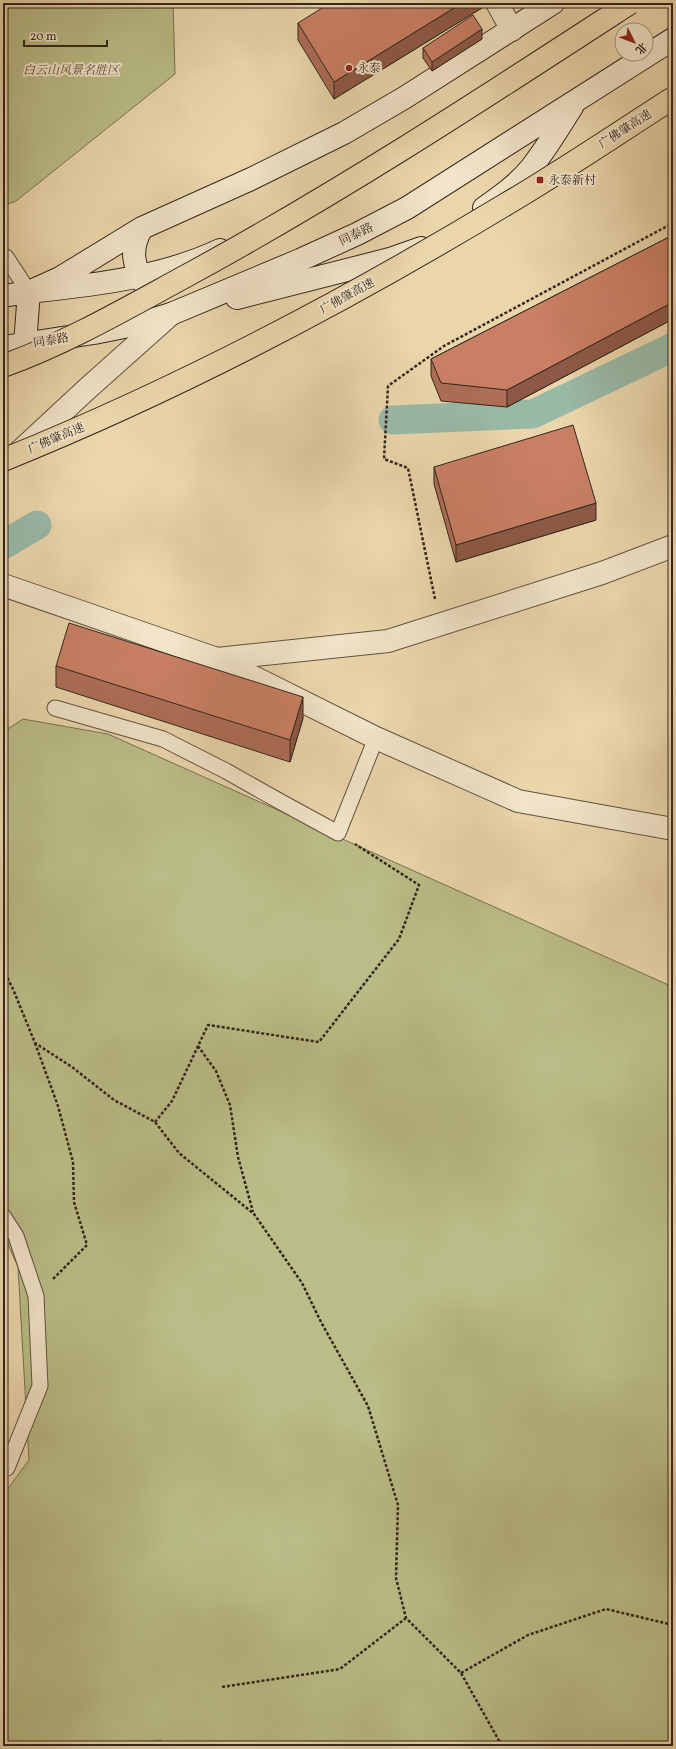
<svg xmlns="http://www.w3.org/2000/svg" width="676" height="1749" viewBox="0 0 676 1749" font-family="Vollkorn,'Noto Serif SC',serif">
  <style>
    .green { fill: #babd87; stroke: #767252 }
    .water { fill: #99b9a7; stroke: #707e70 }
    .lines { fill: none; stroke-linecap: round; stroke-linejoin: round }
    .canal { stroke: #99b9a7; stroke-width: 29 }
    .lane-casing { stroke: #605241; stroke-width: 17 }
    .street-casing { stroke: #605241; stroke-width: 24 }
    .secondary-casing { stroke: #32261d; stroke-width: 24 }
    .path { stroke: #32261d; stroke-width: 2.5; stroke-dasharray: 3 2; stroke-linecap: butt }
    .lane { stroke: #f2e4c9; stroke-width: 15 }
    .street { stroke: #f2e4c9; stroke-width: 22 }
    .secondary { stroke: #f2e4c9; stroke-width: 22 }
    .highway-bridge-casing { stroke: #32261d; stroke-width: 24; stroke-linecap: butt }
    .highway-bridge { stroke: #ebd6ac; stroke-width: 22 }
    .wall { fill: #ad6d56; stroke: #32261d }
    .shaded-wall { fill: #8d5946; stroke: #32261d }
    .building { fill: #c97f64; stroke: #32261d }
    .poi-dot { fill: #8f2418; stroke: #f2e4c9; stroke-width: 1.5 }
    .labels { text-anchor: middle; stroke-width: 4; stroke-linejoin: round; paint-order: stroke }
    .poi-label { font-size: 12px; fill: #32261d; stroke: #f2e4c9; text-anchor: start }
    .park-label { font-size: 12px; font-style: italic; fill: #544c38; stroke: #f2e4c9 }
    .street-label { font-size: 12px; fill: #32261d; stroke: #f2e4c9 }
  </style>
  <rect width="100%" height="100%" fill="#ebd6ac"/>
  <filter id="stains"><feTurbulence type="fractalNoise" baseFrequency=".005" numOctaves="4"/><feColorMatrix values="0 0 0 0 .2 0 0 0 0 .09 0 0 0 0 .02 0 0 0 .5 -.17"/></filter>
  <radialGradient id="worn" r=".72"><stop offset=".6" stop-color="#630" stop-opacity="0"/><stop offset="1" stop-color="#630" stop-opacity=".3"/></radialGradient>
  <path class="green" d="M3,3H173L175,74L16,201L3,206Z
    M23,719L108,734L673,987V1746H3V1495L29,1460L18,1267L3,1233V732Z"/>
  <path class="water" d="M161,1740L166,1746H110L112,1745Z"/>
  <g class="lines">
    <path class="canal" d="M393,420L533,414L673,347
      M3,545L37,525"/>
    <g class="lane-casing">
      <path id="lane" d="M3,256L6,257L29,292
        M55,708L163,739L226,771L281,802L338,833L376,738
        M3,1216L16,1236L36,1296L40,1386L7,1468"/>
    </g>
    <g class="street-casing">
      <path id="street" d="M497,3L512,30
        M17,454L87,389L171,314
        M3,585L217,659L376,738L518,801L673,829
        M217,659L388,641L602,573L673,546"/>
    </g>
    <g class="secondary-casing">
      <path id="secondary" d="M484,208C501,196 518,184 531,168C546,149 559,127 572,107
        M142,228C129,250 133,267 147,288
        M3,296L29,292L60,278L142,228L251,179L344,133L404,98L553,3
        M237,298L390,259L421,248
        M25,344L29,292C92,285 161,278 220,250
        M3,347L94,333L134,325L171,314L300,260L357,234L407,208L673,39"/>
    </g>
    <path class="path" d="M435,599L408,468L384,459L388,386L444,346L673,223
      M3,969L13,989L35,1043L72,1067L114,1100L155,1122L179,1153L254,1214L302,1283L321,1322L368,1406L398,1505L396,1578L406,1618L461,1673L502,1746
      M35,1043L58,1106L73,1162L74,1202L87,1245L53,1279
      M198,1046L216,1071L230,1105L238,1157L253,1212
      M155,1122L172,1101L208,1025L319,1042L399,939L419,885L355,844
      M461,1673L528,1635L606,1609L673,1625
      M222,1687L340,1669L406,1618"/>
    <use href="#lane" class="lane"/>
    <use href="#street" class="street"/>
    <use href="#secondary" class="secondary"/>
    <g class="highway-bridge-casing">
      <path id="highway-bridge" d="M3,366C67,343 127,308 186,276C339,193 484,98 630,3
        M3,460C179,389 346,301 508,203C564,170 618,133 673,98"/>
    </g>
    <use href="#highway-bridge" class="highway-bridge"/>
  </g>
  <path class="wall" d="M490,3L334,99L298,40V23Z
    M482,39L432,71L423,58V48Z
    M673,235V319L507,407L441,401L431,376V359Z
    M434,467L596,520L456,562L434,484Z
    M56,666L303,718L290,762L56,687Z"/>
  <path class="shaded-wall" d="M462,3H490L334,99V82Z
    M482,29V39L432,71V62Z
    M673,302V319L507,407V390Z
    M596,503V520L456,562V545Z
    M303,697V718L290,762V740Z"/>
  <path class="building" d="M330,3H462L334,82L298,23Z
    M473,15L482,29L432,62L423,48Z
    M673,235V302L507,390L441,383L431,359Z
    M573,425L596,503L456,545L434,467Z
    M69,623L303,697L290,740L56,666Z"/>
  <g class="poi-dot">
    <circle cx="349" cy="68" r="4"/>
    <rect x="536" y="176" width="8" height="8" rx="2"/>
  </g>
  <g class="labels">
    <g class="poi-label">
      <text x="357" y="72">永泰</text>
      <text x="548" y="184">永泰新村</text>
    </g>
    <g class="park-label">
      <text x="71" y="74">白云山风景名胜区</text>
    </g>
    <g class="street-label">
      <text transform="translate(625 129) rotate(-33)" y="4">广佛肇高速</text>
      <text transform="translate(356 234) rotate(-26)" y="4">同泰路</text>
      <text transform="translate(347 296) rotate(-29)" y="4">广佛肇高速</text>
      <text transform="translate(51 340) rotate(-9)" y="4">同泰路</text>
      <text transform="translate(56 438) rotate(-23)" y="4">广佛肇高速</text>
    </g>
  </g>
  <rect width="676" height="1749" fill="none" stroke="#ebd6ac" stroke-width="16"/>
  <rect x="4" y="4" width="668" height="1741" fill="none" stroke="#32261d" stroke-width="2"/>
  <rect x="8" y="8" width="660" height="1733" fill="none" stroke="#32261d"/>
  <g transform="translate(634 42) rotate(132)"><circle r="19" fill="#f2e4c9" stroke="#a59884"/>
  <path d="M0-3L7 15L0 10L-7 15Z" fill="#8f2418"/>
  <text y="-6" font-size="11" font-weight="bold" text-anchor="middle" fill="#32261d">北</text>
  </g>
  <path d="M24 40v6h83v-6" fill="none" stroke="#32261d" stroke-width="2"/>
  <text x="30" y="40" font-size="12" fill="#32261d" stroke="#f2e4c9" stroke-width="3" paint-order="stroke">20 m</text>
  <rect width="100%" height="100%" filter="url(#stains)"/>
  <rect width="100%" height="100%" fill="url(#worn)"/>
</svg>
